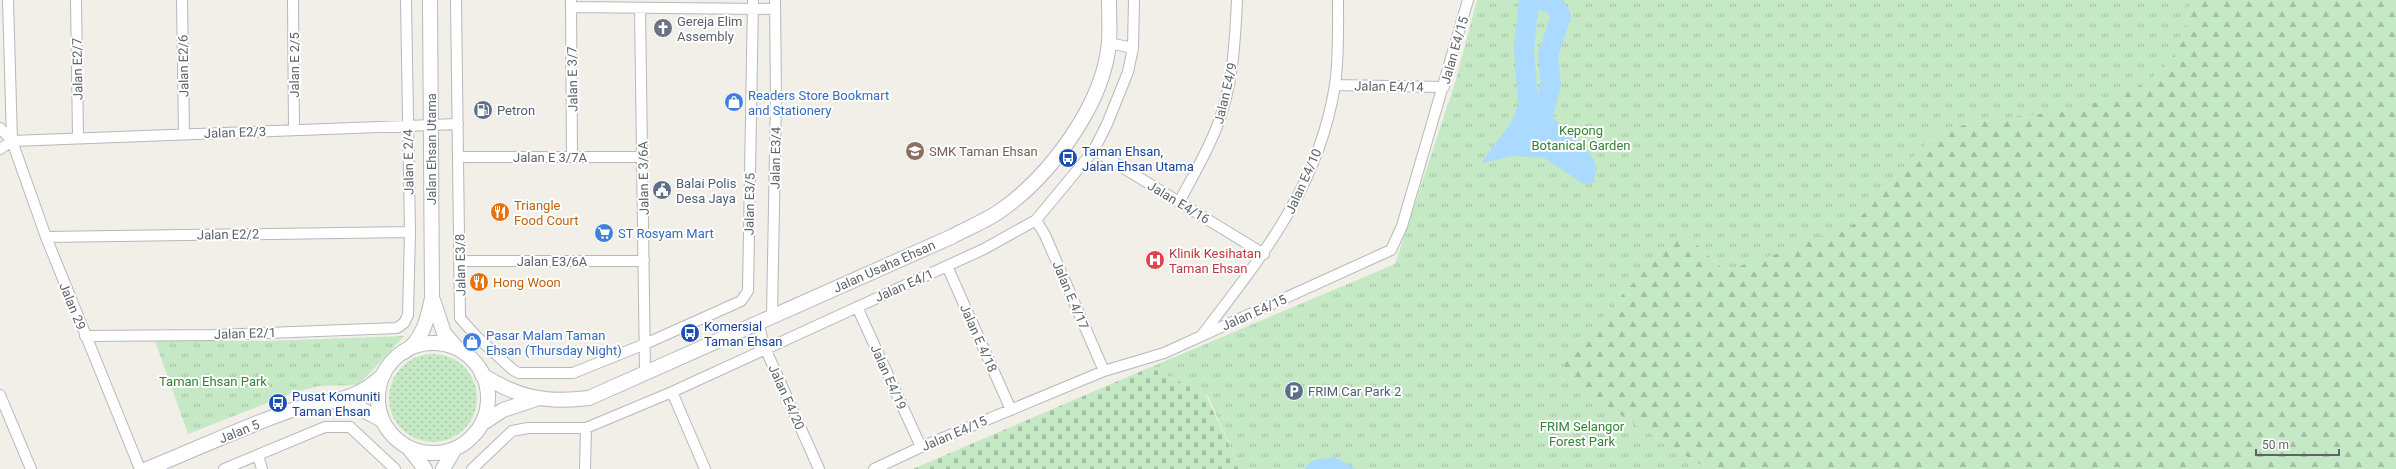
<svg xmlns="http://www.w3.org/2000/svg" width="2396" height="469" viewBox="0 0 2396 469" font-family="Roboto,sans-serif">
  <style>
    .grass { fill: url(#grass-dots) }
    .forest { fill: url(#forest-firs) }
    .cemetery { fill: url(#cemetery-stones) }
    .park { fill: url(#park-tufts) }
    .water { fill: #aadaff }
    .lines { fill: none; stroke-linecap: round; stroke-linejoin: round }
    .river { stroke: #aadaff; stroke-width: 20 }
    .street-casing { stroke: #b5b8bc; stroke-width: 12 }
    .secondary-casing { stroke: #b6babf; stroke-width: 16 }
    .street { stroke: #fff; stroke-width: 10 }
    .secondary { stroke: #fff; stroke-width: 14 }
    .labels { text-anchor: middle; stroke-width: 4; stroke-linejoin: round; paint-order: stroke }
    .worship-label { font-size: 13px; fill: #5b616d; stroke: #fff; text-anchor: start }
    .street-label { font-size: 13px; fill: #5f6368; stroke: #fff }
    .shop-label { font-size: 13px; fill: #366cbe; stroke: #fff; text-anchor: start }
    .service-label { font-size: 13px; fill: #4e5e75; stroke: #fff; text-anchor: start }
    .park-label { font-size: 13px; fill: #348238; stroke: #fff }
    .education-label { font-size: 13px; fill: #785e54; stroke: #fff; text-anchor: start }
    .transit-label { font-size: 13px; fill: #164399; stroke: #fff; text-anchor: start }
    .food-label { font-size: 13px; fill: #c56008; stroke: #fff; text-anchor: start }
    .health-label { font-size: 13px; fill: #be3a42; stroke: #fff; text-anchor: start }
  </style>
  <defs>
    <pattern id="grass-dots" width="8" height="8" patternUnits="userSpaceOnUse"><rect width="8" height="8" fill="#c5e8c5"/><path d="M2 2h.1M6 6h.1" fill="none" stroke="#a3c0a4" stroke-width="1.8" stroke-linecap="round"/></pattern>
    <pattern id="forest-firs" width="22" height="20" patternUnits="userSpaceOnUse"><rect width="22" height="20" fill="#c5e8c5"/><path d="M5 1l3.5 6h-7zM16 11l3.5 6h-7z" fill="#a3c0a4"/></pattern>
    <pattern id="cemetery-stones" width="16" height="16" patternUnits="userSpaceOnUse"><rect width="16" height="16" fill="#c5e8c5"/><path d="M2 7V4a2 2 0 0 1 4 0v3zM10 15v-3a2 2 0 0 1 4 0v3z" fill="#a3c0a4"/></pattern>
    <pattern id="park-tufts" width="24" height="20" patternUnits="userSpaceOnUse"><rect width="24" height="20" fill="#c5e8c5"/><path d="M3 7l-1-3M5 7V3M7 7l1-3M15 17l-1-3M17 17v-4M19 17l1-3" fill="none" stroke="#a3c0a4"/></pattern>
  </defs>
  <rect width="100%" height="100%" fill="#f1efe8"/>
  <path class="grass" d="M389 398a44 44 0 1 1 88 0a44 44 0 1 1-88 0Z"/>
  <path class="forest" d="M2190,0H2396V469H1707L1561,378L1567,355L1672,240L1691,239L1725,271L1854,224L1938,130L1989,120L2177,51L2189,12Z"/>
  <path class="cemetery" d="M1151,367L1206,395L1240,469H913Z"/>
  <path class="park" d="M1477,0H2190L2189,12L2177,52L2145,84L2078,109L1989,120L1938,130L1854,224L1785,251L1725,271L1691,239L1672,241L1567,355L1561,378L1707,469H1240L1208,396L1151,367L1395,264L1455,83Z
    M404,336L369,374L357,385L319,386L295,392L188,434L155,341H266Z"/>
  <path class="water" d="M1523,94C1542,110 1584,140 1594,161C1598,170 1596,177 1592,184H1584L1544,158L1513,156L1481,163L1511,123Z
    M1334,457L1356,469H1305C1310,458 1323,459 1334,457Z"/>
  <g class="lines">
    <path class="river" d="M1540,0L1554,4L1561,16L1548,55L1551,84L1544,112
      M1528,99L1524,50L1529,0"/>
    <g class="street-casing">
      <path id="street" d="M8,0L12,141L46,237L140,469
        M76,0L78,137
        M182,0L184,133
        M293,0L294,130
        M456,0L460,318L476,336L513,370L519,373H573L645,344L741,301L748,291L753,0
        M571,0L572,157
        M571,7L775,9
        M640,8L645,372
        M1109,43L1133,48
        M1335,85L1444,87
        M0,128L12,141
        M12,141L458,124
        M0,149L12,141
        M1094,150L1264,254
        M458,157H642
        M1179,202C1192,178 1206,154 1216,129C1233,88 1235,43 1237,0
        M1036,220L1045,235L1104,371
        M46,237L410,232
        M460,261H644
        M947,266L1011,410
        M857,307L921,447
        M772,315L776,98L775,0
        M758,323L765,348L819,469
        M1202,335C1262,256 1319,187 1335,85C1339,57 1338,28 1338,0
        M85,336L214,335L397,328L404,323L408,315L410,232L406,0
        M672,392L705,469
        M0,395L31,469
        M258,456L262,469
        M224,469L325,427H350L395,469
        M472,469L512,431L528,428H586L672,392L984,249L1036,220L1094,150L1107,124L1128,72L1133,48L1134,0
        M585,469L586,428
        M874,469L921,447L1104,371L1164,353L1391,250L1402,226L1468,0"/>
    </g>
    <g class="secondary-casing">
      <path id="secondary" d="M433,300L444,333L457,348
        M378 398a55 55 0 1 1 110 0a55 55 0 1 1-110 0Z
        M404,352C423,341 428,317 432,298L430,0
        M482,375C519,398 546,403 589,398L951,237C966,229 983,222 997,213C1048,179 1104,105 1109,42C1110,28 1109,14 1109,0
        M336,402L357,407L382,420
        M483,423L503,410L536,399
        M408,447L425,469
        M147,469C194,450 241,428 289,411C327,398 352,406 384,374
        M443,469L454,450"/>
    </g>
    <use href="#street" class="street"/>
    <use href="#secondary" class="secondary"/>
  </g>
  <defs>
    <g id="church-disc" transform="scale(1)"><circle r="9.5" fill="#6b7280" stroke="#fff"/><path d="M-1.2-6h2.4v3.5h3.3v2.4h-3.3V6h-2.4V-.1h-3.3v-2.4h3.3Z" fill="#fff"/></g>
    <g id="shop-disc" transform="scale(1)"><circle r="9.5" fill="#3f7fe0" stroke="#fff"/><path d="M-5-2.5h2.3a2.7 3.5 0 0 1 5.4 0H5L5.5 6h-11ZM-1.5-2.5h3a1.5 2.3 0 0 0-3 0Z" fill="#fff"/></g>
    <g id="fuel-disc" transform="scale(1)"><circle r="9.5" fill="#5c6f8a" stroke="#fff"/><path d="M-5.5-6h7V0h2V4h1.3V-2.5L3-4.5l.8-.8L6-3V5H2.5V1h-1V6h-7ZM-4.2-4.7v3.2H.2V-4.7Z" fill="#fff"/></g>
    <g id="school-disc" transform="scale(1)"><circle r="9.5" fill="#8d6e63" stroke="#fff"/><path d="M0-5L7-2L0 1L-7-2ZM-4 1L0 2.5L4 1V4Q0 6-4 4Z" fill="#fff"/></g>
    <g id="bus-disc" transform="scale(1)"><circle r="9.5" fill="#1a4fb4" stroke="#fff"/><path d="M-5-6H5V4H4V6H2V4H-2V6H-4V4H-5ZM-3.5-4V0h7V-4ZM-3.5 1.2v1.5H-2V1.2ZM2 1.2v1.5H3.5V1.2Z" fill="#fff"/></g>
    <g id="civic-disc" transform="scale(1)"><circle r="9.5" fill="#5c6f8a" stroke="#fff"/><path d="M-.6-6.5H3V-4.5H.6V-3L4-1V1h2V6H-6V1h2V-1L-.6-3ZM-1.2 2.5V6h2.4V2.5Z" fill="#fff"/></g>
    <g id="restaurant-disc" transform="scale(1)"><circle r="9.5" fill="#e8710a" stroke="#fff"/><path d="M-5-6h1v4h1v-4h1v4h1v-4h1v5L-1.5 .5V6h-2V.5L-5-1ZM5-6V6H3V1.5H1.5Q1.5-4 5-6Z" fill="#fff"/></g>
    <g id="supermarket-disc" transform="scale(1)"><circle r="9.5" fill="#3f7fe0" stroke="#fff"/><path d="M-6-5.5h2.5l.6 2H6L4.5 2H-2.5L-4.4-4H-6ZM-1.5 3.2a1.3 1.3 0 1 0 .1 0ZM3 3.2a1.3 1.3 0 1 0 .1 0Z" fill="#fff"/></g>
    <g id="hospital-disc" transform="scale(1)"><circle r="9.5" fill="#e0444e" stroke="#fff"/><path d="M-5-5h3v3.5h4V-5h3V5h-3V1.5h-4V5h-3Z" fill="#fff"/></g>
    <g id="parking-disc" transform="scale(1)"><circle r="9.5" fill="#5c6f8a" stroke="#fff"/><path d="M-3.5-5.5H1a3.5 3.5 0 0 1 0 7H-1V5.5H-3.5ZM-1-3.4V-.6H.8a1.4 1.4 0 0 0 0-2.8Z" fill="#fff"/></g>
  </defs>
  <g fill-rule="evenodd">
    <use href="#church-disc" x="663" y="28"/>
    <use href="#shop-disc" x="734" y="102"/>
    <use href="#fuel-disc" x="483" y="110"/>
    <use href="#school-disc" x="915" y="151"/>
    <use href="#bus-disc" x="1068" y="158"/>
    <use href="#civic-disc" x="662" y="190"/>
    <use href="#restaurant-disc" x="500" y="212"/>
    <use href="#supermarket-disc" x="604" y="233"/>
    <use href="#hospital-disc" x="1155" y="260"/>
    <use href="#restaurant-disc" x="479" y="282"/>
    <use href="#bus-disc" x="690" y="333"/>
    <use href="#shop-disc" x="472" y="342"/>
    <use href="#parking-disc" x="1294" y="391"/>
    <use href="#bus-disc" x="278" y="403"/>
  </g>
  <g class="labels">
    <g class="worship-label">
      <text x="677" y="26">Gereja Elim<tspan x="677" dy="15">Assembly</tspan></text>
    </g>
    <g class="street-label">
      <text transform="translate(1454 50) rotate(-74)" y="5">Jalan E4/15</text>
      <text transform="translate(294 65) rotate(-90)" y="5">Jalan E 2/5</text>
      <text transform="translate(183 66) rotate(-91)" y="5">Jalan E2/6</text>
      <text transform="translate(77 69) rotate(-91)" y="5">Jalan E2/7</text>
      <text transform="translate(572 79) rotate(-91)" y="5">Jalan E 3/7</text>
      <text transform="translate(1389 86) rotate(1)" y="5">Jalan E4/14</text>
      <text transform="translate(1225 93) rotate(-77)" y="5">Jalan E4/9</text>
      <text transform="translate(235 132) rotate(-2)" y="5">Jalan E2/3</text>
      <text transform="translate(431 149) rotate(-90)" y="5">Jalan Ehsan Utama</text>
      <text x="550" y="162">Jalan E 3/7A</text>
      <text transform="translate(775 158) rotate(-89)" y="5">Jalan E3/4</text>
      <text transform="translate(408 162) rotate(-91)" y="5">Jalan E 2/4</text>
      <text transform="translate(643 178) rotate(-91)" y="5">Jalan E 3/6A</text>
      <text transform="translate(1303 181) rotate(-66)" y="5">Jalan E4/10</text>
      <text transform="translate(1179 202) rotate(31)" y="5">Jalan E4/16</text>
      <text transform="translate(749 204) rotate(-89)" y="5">Jalan E3/5</text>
      <text transform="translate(228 234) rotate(-1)" y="5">Jalan E2/2</text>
      <text x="552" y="266">Jalan E3/6A</text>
      <text transform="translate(460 265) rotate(-91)" y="5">Jalan E3/8</text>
      <text transform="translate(884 266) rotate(-24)" y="5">Jalan Usaha Ehsan</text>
      <text transform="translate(904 285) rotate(-24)" y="5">Jalan E4/1</text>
      <text transform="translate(1071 295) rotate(67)" y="5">Jalan E 4/17</text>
      <text transform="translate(73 306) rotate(68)" y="5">Jalan 29</text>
      <text transform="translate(1254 312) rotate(-24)" y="5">Jalan E4/15</text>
      <text transform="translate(245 333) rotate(-2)" y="5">Jalan E2/1</text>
      <text transform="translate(979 338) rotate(66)" y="5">Jalan E 4/18</text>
      <text transform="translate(889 377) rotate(66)" y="5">Jalan E4/19</text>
      <text transform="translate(787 397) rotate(66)" y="5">Jalan E4/20</text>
      <text transform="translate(239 431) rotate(-22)" y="5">Jalan 5</text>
      <text transform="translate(954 433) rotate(-23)" y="5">Jalan E4/15</text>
    </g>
    <g class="shop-label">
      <text x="748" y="100">Readers Store Bookmart<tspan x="748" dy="15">and Stationery</tspan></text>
      <text x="618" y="238">ST Rosyam Mart</text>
      <text x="486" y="340">Pasar Malam Taman<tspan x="486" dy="15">Ehsan (Thursday Night)</tspan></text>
    </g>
    <g class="service-label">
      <text x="497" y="115">Petron</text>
      <text x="676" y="188">Balai Polis<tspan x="676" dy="15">Desa Jaya</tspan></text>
      <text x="1308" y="396">FRIM Car Park 2</text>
    </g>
    <g class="park-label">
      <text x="1581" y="135">Kepong<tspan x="1581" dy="15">Botanical Garden</tspan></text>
      <text x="213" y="386">Taman Ehsan Park</text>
      <text x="1582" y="431">FRIM Selangor<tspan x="1582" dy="15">Forest Park</tspan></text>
    </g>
    <g class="education-label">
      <text x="929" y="156">SMK Taman Ehsan</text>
    </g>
    <g class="transit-label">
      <text x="1082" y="156">Taman Ehsan,<tspan x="1082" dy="15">Jalan Ehsan Utama</tspan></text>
      <text x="704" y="331">Komersial<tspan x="704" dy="15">Taman Ehsan</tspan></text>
      <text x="292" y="401">Pusat Komuniti<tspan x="292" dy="15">Taman Ehsan</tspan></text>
    </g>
    <g class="food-label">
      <text x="514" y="210">Triangle<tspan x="514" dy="15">Food Court</tspan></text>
      <text x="493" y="287">Hong Woon</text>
    </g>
    <g class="health-label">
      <text x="1169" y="258">Klinik Kesihatan<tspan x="1169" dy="15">Taman Ehsan</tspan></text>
    </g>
  </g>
  <path d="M2256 449v6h83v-6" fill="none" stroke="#5f6368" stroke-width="2"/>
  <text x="2262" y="449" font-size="12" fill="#5f6368" stroke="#ffffff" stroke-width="3" paint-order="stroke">50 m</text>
</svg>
